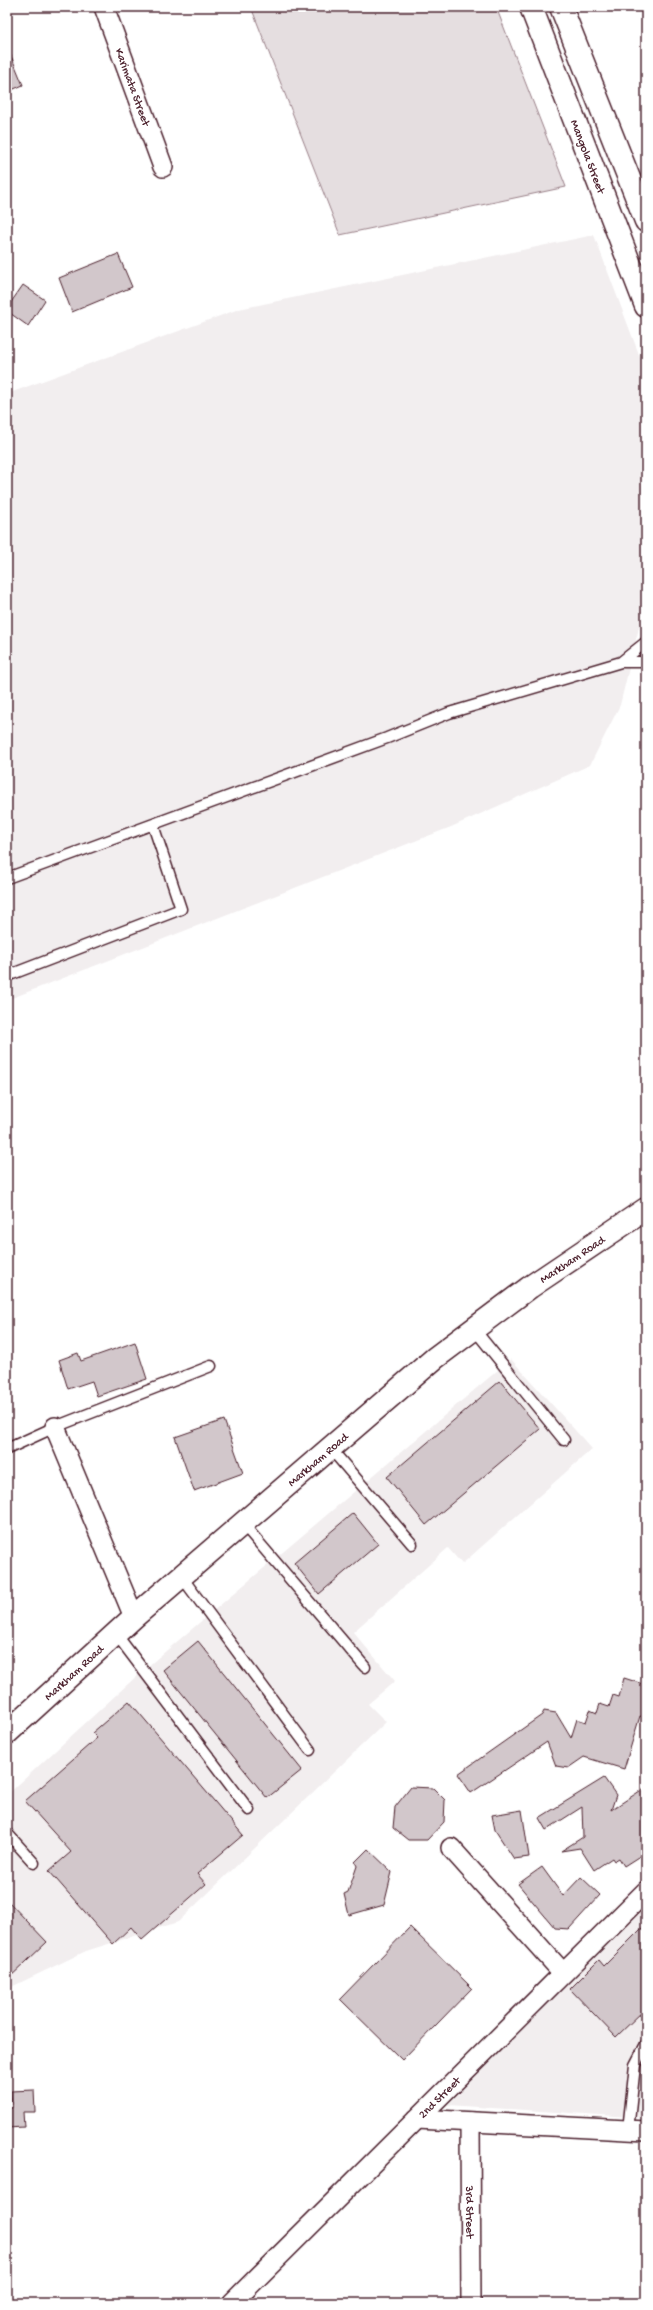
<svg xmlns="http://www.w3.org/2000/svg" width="653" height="2310" viewBox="0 0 653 2310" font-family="'Gochi Hand',sans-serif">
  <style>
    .built { fill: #f2eeef }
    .green { fill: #e5dee0; stroke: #987e86 }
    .building { fill: #d2c7cb; stroke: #4a1f2b }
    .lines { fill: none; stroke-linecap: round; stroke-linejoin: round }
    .service-casing { stroke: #4a1f2b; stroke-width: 13 }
    .minor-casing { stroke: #4a1f2b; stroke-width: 22 }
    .secondary-casing { stroke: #4a1f2b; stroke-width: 25 }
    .primary-casing { stroke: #4a1f2b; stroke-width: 25 }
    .service { stroke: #fff; stroke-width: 10 }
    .minor { stroke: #fff; stroke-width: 19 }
    .secondary { stroke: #fff; stroke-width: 22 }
    .primary { stroke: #fff; stroke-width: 22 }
    .labels { text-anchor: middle; stroke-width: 3.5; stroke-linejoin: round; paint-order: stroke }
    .street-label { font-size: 12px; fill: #4a1f2b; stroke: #fff }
  </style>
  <rect width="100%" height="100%" fill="#fff"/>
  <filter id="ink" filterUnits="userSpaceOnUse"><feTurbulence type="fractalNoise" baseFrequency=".025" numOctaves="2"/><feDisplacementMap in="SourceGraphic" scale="8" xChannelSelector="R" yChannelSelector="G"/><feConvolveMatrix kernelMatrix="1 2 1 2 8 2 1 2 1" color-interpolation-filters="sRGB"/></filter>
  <g filter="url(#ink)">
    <path class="built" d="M594,235L646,373V612L642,615L620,705L590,765L451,827L7,1000V394L239,309Z
      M511,1359L592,1449L462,1564L448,1548L353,1632L395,1681L368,1704L386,1722L178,1922L86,1951L7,1989V1795L140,1673Z
      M646,1905V2118L448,2105L621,1930Z"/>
    <path class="green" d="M251,7H496L566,187L340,235Z"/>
    <path class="building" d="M7,46L23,85L7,92Z
      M118,254L132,287L72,312L59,278Z
      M23,285L45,300L28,326L7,311V308Z
      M135,1342L147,1379L97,1396L92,1381L68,1389L59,1360L78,1353L81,1361Z
      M500,1381L540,1429L426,1525L387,1477Z
      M224,1420L243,1473L194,1491L175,1437Z
      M353,1513L378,1544L319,1594L294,1563Z
      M198,1641L302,1770L267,1798L163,1670Z
      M624,1678L646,1685V1705L643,1717L640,1716L624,1769L584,1757L568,1768L556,1766L547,1742L471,1793L458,1774L542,1715L544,1711L556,1713L571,1738L577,1719L586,1722L590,1710L597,1713L600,1704L609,1707L613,1695L619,1697Z
      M129,1701L243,1835L197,1874L206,1884L142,1940L131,1927L113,1944L49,1871L71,1852L25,1801L97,1738L92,1733Z
      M604,1778L616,1795L611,1810L646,1787V1852L624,1866L619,1858L614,1861L612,1858L594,1870L580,1848L561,1851L583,1837L582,1807L546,1830L539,1818Z
      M411,1787L433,1788L445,1800L444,1822L427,1840H408L393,1828L395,1807Z
      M522,1810L529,1857L514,1859L495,1830L492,1815Z
      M368,1849L392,1872L384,1905L349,1915L344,1894L348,1892L357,1866L355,1862Z
      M542,1867L563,1896L581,1877L600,1895L569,1929L555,1928L518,1884Z
      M7,1900L47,1942L7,1980Z
      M646,1924V2008L616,2037L570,1989L599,1960L604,1966Z
      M410,1927L472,1988L402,2060L340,1999Z
      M34,2090L35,2112H23L24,2127L7,2128V2109L12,2108L11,2091Z"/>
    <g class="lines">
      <g class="service-casing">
        <path id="service" d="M621,662L646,642
          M7,878L387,738L449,713L621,662H646
          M7,976L181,909L153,825
          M474,1329L564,1440
          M7,1449L55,1427L211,1366
          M331,1449L412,1544
          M243,1524L365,1667
          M181,1576L310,1750
          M116,1634L249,1810
          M7,1833L34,1863
          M628,2130L635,2065L646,2044"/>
      </g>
      <g class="minor-casing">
        <g id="minor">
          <path id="s1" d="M104,7L163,167"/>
          <path d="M55,1427L134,1617"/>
          <path d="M451,1848L563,1973"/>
          <path d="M417,2119L646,2131"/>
          <path id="s2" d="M470,2122L471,2303"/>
          <path id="s3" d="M232,2303L646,1891"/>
        </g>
      </g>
      <g class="secondary-casing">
        <g id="secondary">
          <path id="s4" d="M531,7L646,306"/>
          <path d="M561,7L646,221"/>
        </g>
      </g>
      <g class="primary-casing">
        <g id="primary">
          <path id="s5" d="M7,1733L134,1617L435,1358L530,1287L646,1209"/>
        </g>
      </g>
      <use href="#service" class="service"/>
      <use href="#minor" class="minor"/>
      <use href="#secondary" class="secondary"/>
      <use href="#primary" class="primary"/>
    </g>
  </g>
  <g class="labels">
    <g class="street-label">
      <text dy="4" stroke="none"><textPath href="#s1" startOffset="85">Karimata Street</textPath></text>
      <text dy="4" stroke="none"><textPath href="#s4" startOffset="160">Mangola Street</textPath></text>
      <text dy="4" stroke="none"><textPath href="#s5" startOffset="738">Markham Road</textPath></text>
      <text dy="4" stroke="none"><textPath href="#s5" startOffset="414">Markham Road</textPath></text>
      <text dy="4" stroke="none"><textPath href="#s5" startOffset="90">Markham Road</textPath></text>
      <text dy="4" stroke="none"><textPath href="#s3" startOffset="292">2nd Street</textPath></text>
      <text dy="4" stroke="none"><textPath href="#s2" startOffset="90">3rd Street</textPath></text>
    </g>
  </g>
  <rect width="653" height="2310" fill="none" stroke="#fff" stroke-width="24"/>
  <rect x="12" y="12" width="629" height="2286" fill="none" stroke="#4a1f2b" stroke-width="1.5" filter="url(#ink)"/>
</svg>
